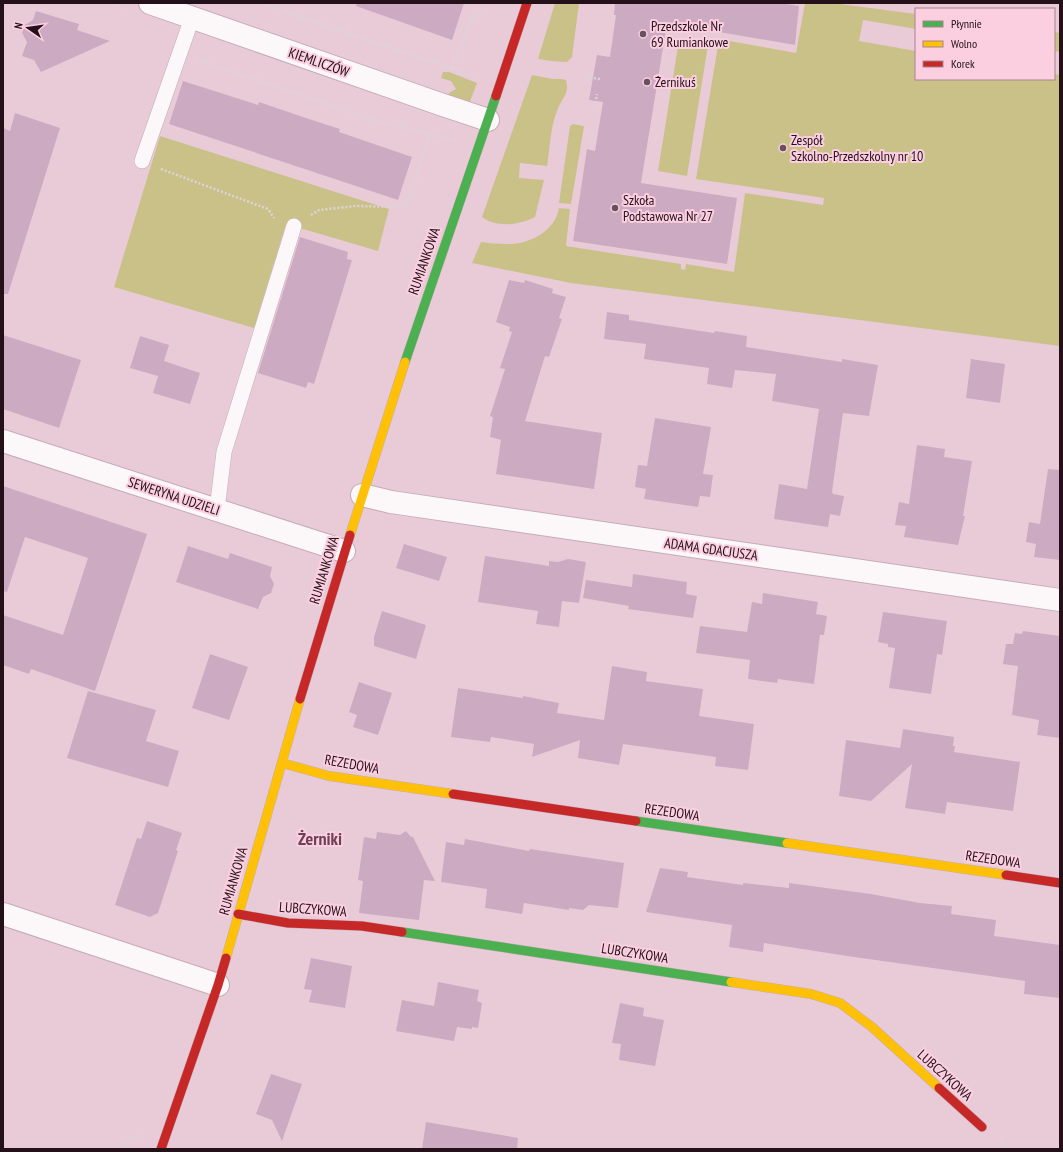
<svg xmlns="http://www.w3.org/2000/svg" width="1063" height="1152" viewBox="0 0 1063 1152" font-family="'PT Sans Narrow',sans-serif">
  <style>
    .green { fill: #cac188 }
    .building { fill: #ccabc2 }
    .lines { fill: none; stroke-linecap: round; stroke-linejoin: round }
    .lane-casing { stroke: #c4acb6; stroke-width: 16 }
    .street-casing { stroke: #c4acb6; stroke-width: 24 }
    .fast-casing { stroke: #c4acb6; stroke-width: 10 }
    .slow-casing { stroke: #c4acb6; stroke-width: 10 }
    .jam-casing { stroke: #c4acb6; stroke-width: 10 }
    .path { stroke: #ded4d8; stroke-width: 2.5; stroke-dasharray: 2 2; stroke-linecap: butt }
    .lane { stroke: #fcf7f9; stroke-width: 15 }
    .street { stroke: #fcf7f9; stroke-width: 22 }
    .fast { stroke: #4caf50; stroke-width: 9 }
    .slow { stroke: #ffc107; stroke-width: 9 }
    .jam { stroke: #c62828; stroke-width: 9 }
    .poi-dot { fill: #68515b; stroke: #fccfe0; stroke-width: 1.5 }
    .labels { text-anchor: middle; stroke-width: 4; stroke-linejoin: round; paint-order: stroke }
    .poi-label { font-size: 14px; fill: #231018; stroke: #fccfe0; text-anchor: start }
    .street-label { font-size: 14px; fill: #231018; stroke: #fccfe0 }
    .district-label { font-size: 18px; font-weight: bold; fill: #6e4054; stroke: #fccfe0 }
  </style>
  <rect width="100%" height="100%" fill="#e9cbd7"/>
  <path class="green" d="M555,3H579L572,57L567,62L551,61L538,59Z
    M805,3H832L916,14V29L863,20L859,41L916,51V79H1054V74L1060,75V346L571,283L472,263L481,242C489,243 498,244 506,244C528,245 555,232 559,208L570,209L566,246L681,264V269L685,270L686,264L734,272L745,193L823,205L824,198L696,179L719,39L796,53Z
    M1054,32L1060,33V52L1054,51Z
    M679,40L708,45L687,176L658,171Z
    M443,72H449L477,83L469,104L448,96L449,93L456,89L451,81L441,78Z
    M532,75L553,79H561L566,80C570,95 561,98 557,111C550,129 550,148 547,166L520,163L519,178L544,180L535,217C520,225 496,228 482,217Z
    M573,124L584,126L571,204L559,203L570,126Z
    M160,136L389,209L378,251L286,224L254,328L114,287Z"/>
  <path class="building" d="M357,3H464L452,40L356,6Z
    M615,3H780L799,6L795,45L667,23L641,183L737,198L727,264L573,241L587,149L595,151L603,102L589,100L597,55L610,57L616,15H614Z
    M36,11L79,24L77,30L110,41L41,72L34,60L22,56L27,42L22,33L25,25L33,20Z
    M183,81L258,105L259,102L306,118L340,129L339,132L412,157L398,200L169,124Z
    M15,113L60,128L8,294H3V128L10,131Z
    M300,237L348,252L347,259L352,260L314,384L308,382L306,388L258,373Z
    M509,280L524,283L525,280L553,289L552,293L566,297L559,318L562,319L549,357L545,356L525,421L602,433L594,489L496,474L501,440L490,437L493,417L490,416L505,369L500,368L512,332L509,331L510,327L496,322Z
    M607,312L629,315V320L714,333L715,331L747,336L746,347L842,362V359L878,365L869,416L843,413L832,492L833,494L844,496L840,516L830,514L828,527L774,519L779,484L807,489L819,409L772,401L776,374L735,370L732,388L707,384L709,368L644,359L646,344L604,339Z
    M3,335L81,360L59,428L3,409Z
    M140,336L169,345L164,361L200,373L190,404L153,393L158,376L130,368Z
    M971,359L1005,364L1000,403L966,398Z
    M655,418L711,427L703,474L713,475L710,497L700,496L698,507L644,499L646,489L635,487L638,465L647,466Z
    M917,445L945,449L944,457L972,461L963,516H965L958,545L904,537L906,526L895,525L899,502L909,504Z
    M1048,469L1060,470V560L1034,557L1036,544L1026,542L1029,522L1040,524Z
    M3,486L147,534L95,691L31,669L29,674L3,665V615L63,635L88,558L25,537L7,592L3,591Z
    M404,544L447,557L439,581L396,568Z
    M188,546L228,559L230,553L272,567L270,576L274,584L271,593L263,597L258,609L176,582Z
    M485,556L549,566V561L558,562L568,559L586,562L579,603L562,601L559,627L536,624L538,611L478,602Z
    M633,574L687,582L686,594L697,596L693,618L628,609L629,606L583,598L586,580L632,587Z
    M763,593L818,602L816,614L827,616L824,635H820L814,684L778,679L777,683L748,679L750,660L696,653L700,626L747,632L752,602L762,604Z
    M382,611L426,625L416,659L374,646V637Z
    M883,612L947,621L942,655L937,654L931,694L889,688L895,648L888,647V644L878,642Z
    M1023,631L1060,636V738L1037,735L1039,720L1012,715L1018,666L1003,664L1006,644H1013L1015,633L1022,634Z
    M210,654L248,667L229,720L192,708Z
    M612,666L647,672L646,681L703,689L699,716L754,724L748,770L715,766L716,757L623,744L619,765L578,758L580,740L532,757L534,744L491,737L490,742L451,737L458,688L523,698V696L559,703L557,713L604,720Z
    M359,682L392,693L378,735L353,727L357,715L349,712Z
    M88,691L156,710L146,741L179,751L168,787L67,758Z
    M903,729L954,737L953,746H955L954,752L1020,762L1013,811L947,802L945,814L905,808L912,764L871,801L839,796L846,740L900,748Z
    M147,821L182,833L176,850L178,851L158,913L150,917L115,905L137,838L141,839Z
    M406,831L410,836L413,837L435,881L424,880L419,920L359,913L363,881L358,880L364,837L376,839L377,832L400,835Z
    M465,839L529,851L530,849L624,863L618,908L589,905L583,910L569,908V910L524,903L522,914L485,908L487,889L441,882L446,842L464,845Z
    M660,868L688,872L687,877L743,885V883L789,888V883L871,894L920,903L952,906L951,914L996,920L994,936L1060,945V998L1024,994L1025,981L847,956L764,943L763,952L729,947L732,925L646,912Z
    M311,958L352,966L345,1008L309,1002L312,990L304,989Z
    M438,982L479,990L477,1001L482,1003L478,1028L472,1027V1029L457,1027L454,1041L396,1031L402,1000L434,1006Z
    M620,1003L644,1008L643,1016L664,1020L655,1066L619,1060L621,1044L612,1043Z
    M271,1074L302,1084L282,1141L272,1120L256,1114Z
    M426,1122L518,1138L517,1149H422Z"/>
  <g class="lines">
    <g class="lane-casing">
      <path id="lane" d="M142,161L192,18
        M217,510L224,452L294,226"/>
    </g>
    <g class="street-casing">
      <path id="street" d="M150,3L440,104L488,120
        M3,441L344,551
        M362,495L391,502L1060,600
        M3,914L218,985"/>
    </g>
    <g class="fast-casing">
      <path id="fast" d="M405,362L496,96
        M636,821L787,843
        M402,932L731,982"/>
    </g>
    <g class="slow-casing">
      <path id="slow" d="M350,535L405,362
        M282,763L329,776L453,794
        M787,843L1006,875
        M226,958L300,699
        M731,982L811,994L840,1003L872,1027L939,1088"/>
    </g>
    <g class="jam-casing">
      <path id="jam" d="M496,96L527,3
        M300,699L350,535
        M453,794L636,821
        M1006,875L1060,883
        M238,914L288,923L362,926L402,932
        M939,1088L982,1127
        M161,1149L218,985L226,958"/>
    </g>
    <path class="path" d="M111,3L127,9
      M260,3L477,77
      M199,60L369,119L456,141
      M452,68L473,18L486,11L488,3
      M586,77L600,79
      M595,107L597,94
      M590,149L593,127
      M161,169L268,209L274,218
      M311,215L319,210L356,206L399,207L410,198L429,135
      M1000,1141L1010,1149
      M119,1149L126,1142L140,1135"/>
    <use href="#lane" class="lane"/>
    <use href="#street" class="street"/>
    <use href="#fast" class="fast"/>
    <use href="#slow" class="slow"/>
    <use href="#jam" class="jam"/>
  </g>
  <g class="poi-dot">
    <circle cx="643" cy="34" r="4"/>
    <circle cx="647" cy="82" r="4"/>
    <circle cx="783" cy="148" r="4"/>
    <circle cx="615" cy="208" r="4"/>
  </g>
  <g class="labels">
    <g class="poi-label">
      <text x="651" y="31">Przedszkole Nr<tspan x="651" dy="16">69 Rumiankowe</tspan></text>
      <text x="655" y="87">Żernikuś</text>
      <text x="791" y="145">Zespół<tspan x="791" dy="16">Szkolno-Przedszkolny nr 10</tspan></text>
      <text x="623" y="205">Szkoła<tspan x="623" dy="16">Podstawowa Nr 27</tspan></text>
    </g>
    <g class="street-label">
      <text transform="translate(319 62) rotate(19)" y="5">KIEMLICZÓW</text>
      <text transform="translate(424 261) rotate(-71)" y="5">RUMIANKOWA</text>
      <text transform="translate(174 496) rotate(18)" y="5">SEWERYNA UDZIELI</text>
      <text transform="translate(711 549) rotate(8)" y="5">ADAMA GDACJUSZA</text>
      <text transform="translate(324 570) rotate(-73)" y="5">RUMIANKOWA</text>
      <text transform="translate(352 764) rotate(10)" y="5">REZEDOWA</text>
      <text transform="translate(672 812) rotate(8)" y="5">REZEDOWA</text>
      <text transform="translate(993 859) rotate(8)" y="5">REZEDOWA</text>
      <text transform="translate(233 881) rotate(-74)" y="5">RUMIANKOWA</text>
      <text transform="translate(313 909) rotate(4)" y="5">LUBCZYKOWA</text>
      <text transform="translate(635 953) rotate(9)" y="5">LUBCZYKOWA</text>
      <text transform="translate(945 1075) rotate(42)" y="5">LUBCZYKOWA</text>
    </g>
    <g class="district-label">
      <text x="320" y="845">Żerniki</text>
    </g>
  </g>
  <rect width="1063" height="1152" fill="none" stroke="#231018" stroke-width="8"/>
  <rect x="915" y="8" width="140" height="72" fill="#fccfe0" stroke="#a58390"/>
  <rect x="923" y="21" width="20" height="6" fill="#4caf50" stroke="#a58390"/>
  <text x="951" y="28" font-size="12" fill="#231018">Płynnie</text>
  <rect x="923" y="41" width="20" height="6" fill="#ffc107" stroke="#a58390"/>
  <text x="951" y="48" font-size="12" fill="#231018">Wolno</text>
  <rect x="923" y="61" width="20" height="6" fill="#c62828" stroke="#a58390"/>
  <text x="951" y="68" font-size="12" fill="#231018">Korek</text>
  <g transform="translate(28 28) rotate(283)" stroke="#fccfe0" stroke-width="3" paint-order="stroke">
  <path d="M0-3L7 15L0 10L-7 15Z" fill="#231018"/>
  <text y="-6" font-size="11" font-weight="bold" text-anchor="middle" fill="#231018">N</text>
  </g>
</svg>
